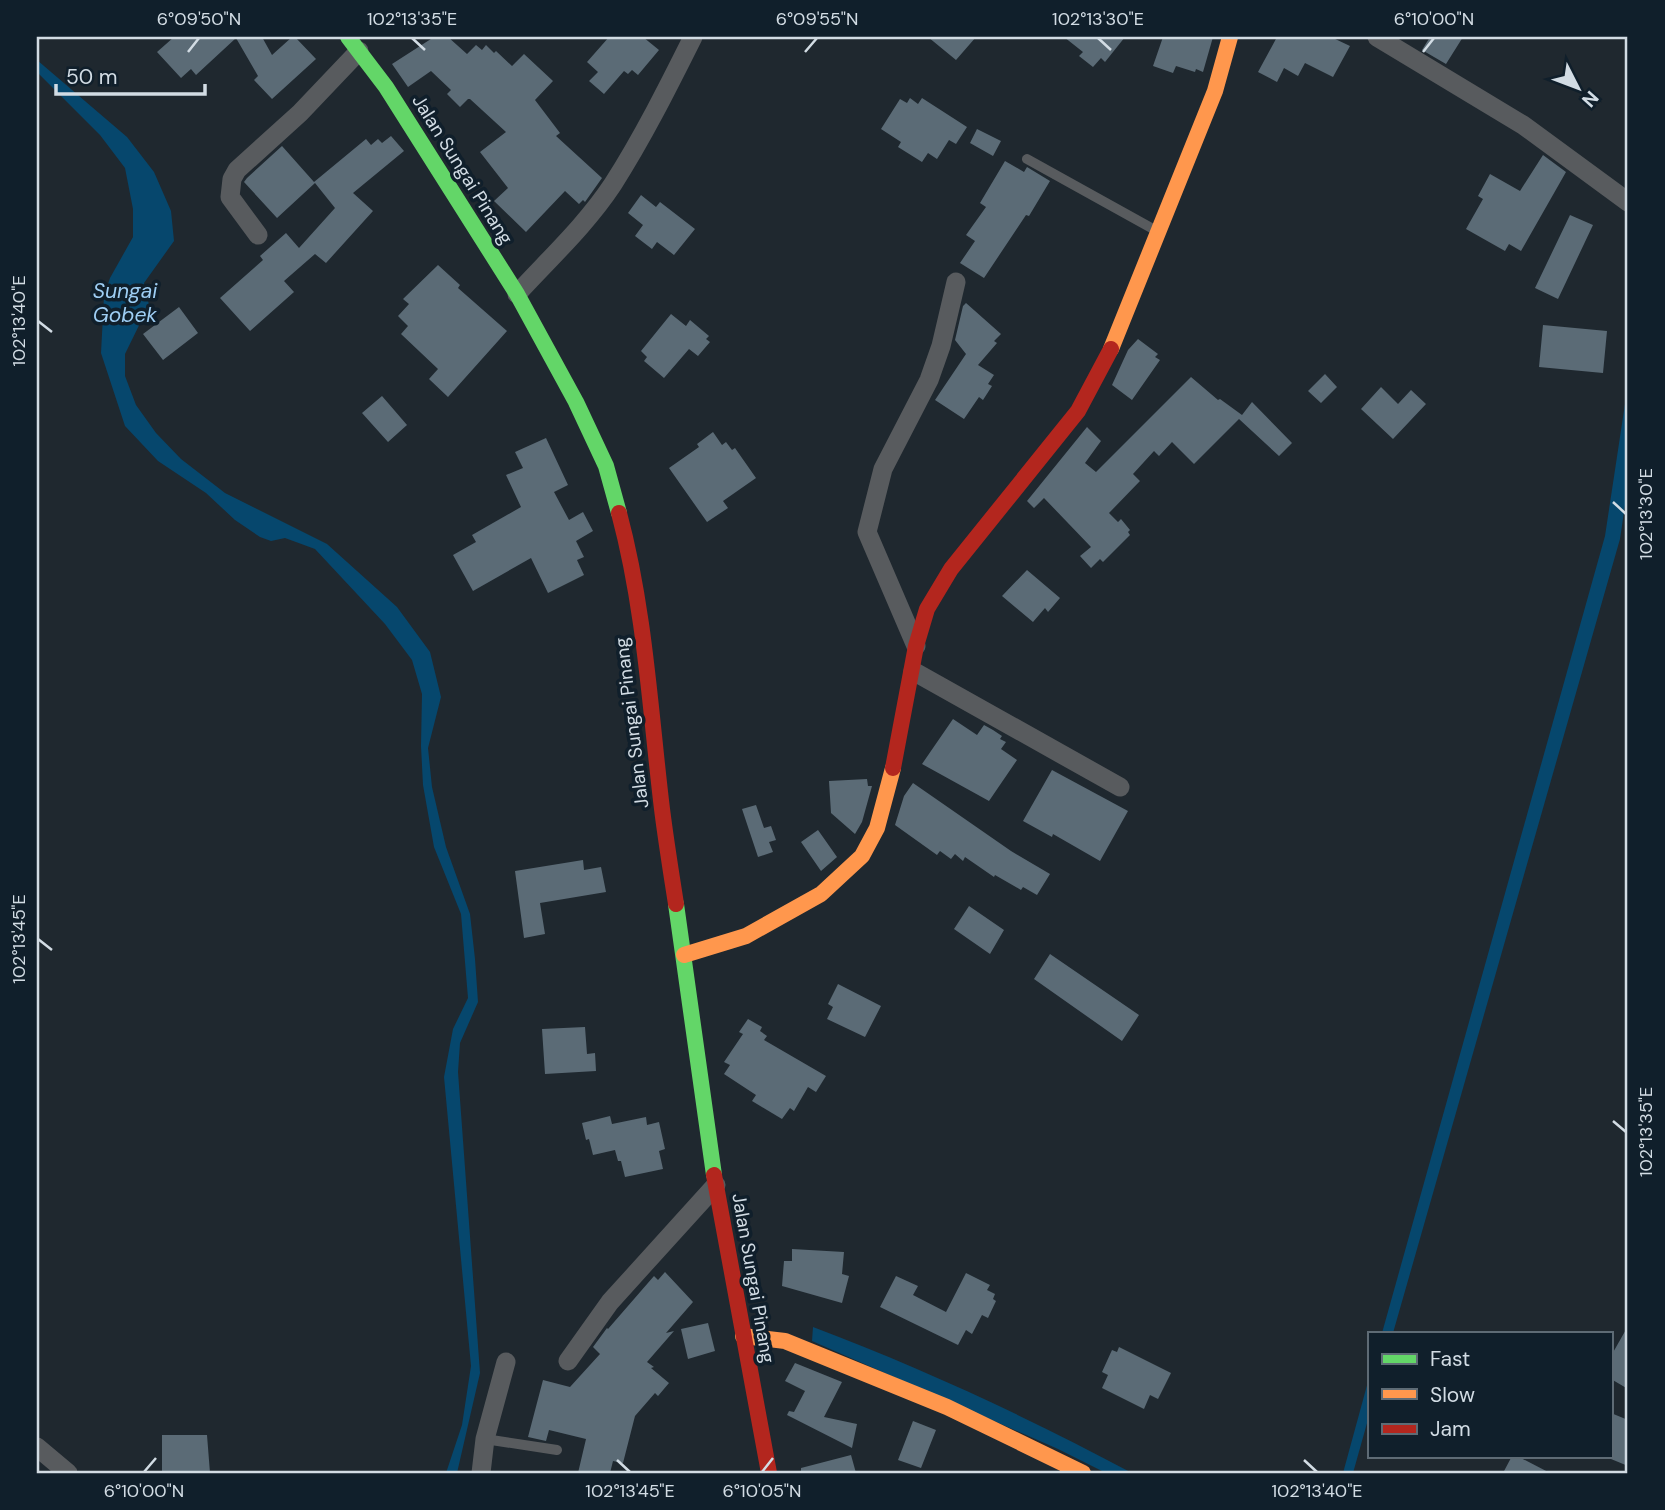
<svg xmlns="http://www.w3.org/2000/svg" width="1665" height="1510" viewBox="0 0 1665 1510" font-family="'DM Sans',sans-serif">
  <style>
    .water { fill: #06476d }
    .building { fill: #5b6b76 }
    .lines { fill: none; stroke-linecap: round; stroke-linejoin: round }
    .lane { stroke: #585b5e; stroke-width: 10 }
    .street { stroke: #585b5e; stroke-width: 19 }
    .fast { stroke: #63d668; stroke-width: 16 }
    .slow { stroke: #ff974d; stroke-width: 16 }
    .jam { stroke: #b3261e; stroke-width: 16 }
    .ticks { fill: none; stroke: #d2dce4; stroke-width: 2.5 }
    .labels { text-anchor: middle; stroke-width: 7; stroke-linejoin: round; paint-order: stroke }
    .street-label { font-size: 19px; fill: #d2dce4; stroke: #101f2b }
    .water-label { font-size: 21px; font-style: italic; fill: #9ecef4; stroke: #101f2b }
    .neatline { fill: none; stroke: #d2dce4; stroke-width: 2.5 }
    .ticks-label { font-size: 18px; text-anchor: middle; fill: #d2dce4 }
  </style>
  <rect width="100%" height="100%" fill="#1f282f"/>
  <path class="water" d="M37,60L127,137L154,172L171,211L174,241L144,283L149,305L125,354V376L136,405L156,433L181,459L225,493L327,544L397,607L430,652L441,697L428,748L432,787L446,847L470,914L475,959L478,1002L460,1043L458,1072L480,1373L457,1473H446L462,1425L471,1366L444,1077L453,1029L468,998L461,914L434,847L423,785L421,746L422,694L412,660L385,624L315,549L285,538L271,541L260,537L235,520L206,493L158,461L125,426L101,353L104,296L110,278L133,237V209L125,168L100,135L37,72Z
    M1628,384V485L1620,539L1393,1333H1382L1605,536Z
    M813,1327C922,1368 1029,1418 1132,1473H1106L1058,1449L812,1341Z
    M1369,1378V1416L1353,1473H1343Z"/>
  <path class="building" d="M174,37H262L272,55L292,37H295L316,59L272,99L254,80L258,76L236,38L196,75L191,69L181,78L157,52Z
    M434,37H448L467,54L476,45L482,50L486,45L494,53L496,51L512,66L524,54L553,81L535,100L560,133L556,136L602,178L585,202L583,200L579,204L565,191L526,232L494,201L508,188L480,152L506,132L470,99H468L460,107L447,94L451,90L431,71L408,87L392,64Z
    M609,37H643L659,50L638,75L632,70L628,74L624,71L604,94L589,81L598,72L587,62Z
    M928,37H976L956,60Z
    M1064,37H1125L1105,62L1101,58L1093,67L1079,56L1083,52Z
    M1163,37H1213L1203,72L1196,69L1195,72L1176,66L1173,73L1153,66Z
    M1277,37H1331L1350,46L1333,77L1305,63L1298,76L1284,68L1277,82L1258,72Z
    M1430,37H1463L1446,64L1422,50Z
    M910,98L918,104L922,98L967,127L956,144L949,140L937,159L928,153L922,162L898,147L901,142L881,129L900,99L907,103Z
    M977,129L1001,141L993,156L970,143Z
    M391,136L404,151L353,193L373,211L326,263L315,254L284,281L294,292L250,331L220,298L263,260L260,256L286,233L299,248L335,208L315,183L277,218L244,182L247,178L282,146L314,182L366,139L371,145L378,139L382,143Z
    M1543,155L1566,172L1521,251L1509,244L1505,251L1466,229L1483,199L1478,196L1490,174L1520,191Z
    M1005,161L1024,172L1027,167L1050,181L1029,216L1026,215L984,278L960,263L975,241L966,235L986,207L980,203Z
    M641,195L656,207L660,202L695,229L674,255L657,242L652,249L635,236L643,225L628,213Z
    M1570,215L1593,225L1558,299L1535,288Z
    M438,265L460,285L458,288L507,331L448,397L429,379L438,369L401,334L408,326L398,316L409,304L403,299Z
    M966,303L1001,334L994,341L997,343L978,365L994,375L988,384L992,386L983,400L979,397L964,419L935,400L966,354L955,340L963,306Z
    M179,307L198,333L163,360L143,334Z
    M671,314L686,326L690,320L709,336L706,339L710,342L698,356L689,349L664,378L644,361L647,357L641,351Z
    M1543,325L1607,331L1603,373L1539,367Z
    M1138,339L1158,354L1155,357L1160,360L1132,400L1112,385L1128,350Z
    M1325,374L1337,387L1321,403L1308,391Z
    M1191,377L1218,400L1220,399L1242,415L1252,402L1292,443L1279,456L1239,419L1194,464L1172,442L1159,456L1154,451L1133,474L1140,481L1109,513L1118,522L1121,519L1130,530L1128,532L1130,535L1103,562L1100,559L1091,568L1080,556L1091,547L1044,498L1034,508L1027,501L1087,427L1101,441L1085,463L1096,472Z
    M1381,387L1398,404L1411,390L1426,404L1393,439L1361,409Z
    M382,396L407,425L388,442L362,413Z
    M713,432L722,445L726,442L732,450L735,448L756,478L723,501L728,508L707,522L669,468L699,447L697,444Z
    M546,438L568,485L554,492L569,520L583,512L593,531L576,541L584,557L577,560L584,575L548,593L531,558L473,591L453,555L476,542L472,535L521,507L506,475L523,468L515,452Z
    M1027,570L1060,598L1048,612L1045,608L1033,622L1002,596Z
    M953,719L977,735L984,725L993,730L1002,736L1000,739L1006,742L1001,749L1017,760L989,801L922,764Z
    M1052,770L1128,811L1100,861L1053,834L1052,837L1023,821Z
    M867,779L868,786H872L862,822L855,834L831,813L829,781Z
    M913,783L1011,851L1050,874L1037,895L1023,887L1021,890L995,875L994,877L965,857L963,861L955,854L951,859L940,851L937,855L895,825L904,796Z
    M756,805L764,828L771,826L776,840L769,842L773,852L758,857L742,809Z
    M818,830L837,857L821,871L801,842Z
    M583,860L584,870L601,867L606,892L540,903L545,934L524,938L515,871Z
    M969,906L1004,930L990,954L954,929Z
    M1050,954L1139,1015L1122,1041L1034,979Z
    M838,984L881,1006L865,1037L827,1019L833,1007L828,1004Z
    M748,1019L762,1027L760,1031L767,1036L764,1040L826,1076L816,1092L808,1087L794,1111L790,1108L782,1119L752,1101L756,1095L724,1074L730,1065L724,1062L743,1034L739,1032Z
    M585,1027L587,1054L595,1053L596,1071L545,1074L542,1029Z
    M610,1116L612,1124L646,1117L647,1125L659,1122L665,1149L659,1151L663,1169L625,1177L621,1161H618L615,1150L593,1155L589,1139L586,1140L582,1123Z
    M792,1249L844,1252L842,1274L849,1276L842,1303L782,1286L784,1261H792Z
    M665,1272L693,1302L666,1333L674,1331L647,1362L654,1367L651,1368L669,1383L658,1396L655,1393L635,1416L623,1463L613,1461L610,1473H578L586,1439L549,1430L546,1441L528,1437L543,1380L570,1387L600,1354L593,1347L607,1328L608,1329L654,1276L658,1280Z
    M966,1273L990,1285L987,1290L995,1294L993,1299L996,1301L988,1318L982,1315L972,1334L966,1330L958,1345L880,1307L896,1276L918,1286L913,1295L946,1312Z
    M708,1323L715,1351L688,1359L681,1329Z
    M1628,1326V1389L1611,1379V1356Z
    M1119,1347L1171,1373L1158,1399L1150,1395L1144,1409L1102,1388L1108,1375L1102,1372L1112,1350L1117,1352Z
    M795,1363L842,1382L824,1417L857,1424L852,1448L787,1415L789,1411L794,1412L805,1391L785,1381Z
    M1611,1413L1628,1420V1466L1611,1459Z
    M913,1421L936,1430L921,1468L898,1460Z
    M162,1435H207L210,1473H162Z
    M851,1455L856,1473H801V1468Z
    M1512,1456H1517L1550,1473H1503Z"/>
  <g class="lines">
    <path class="lane" d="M1027,159L1155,230
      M485,1439L557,1450"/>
    <path class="street" d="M1377,37L1523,125L1628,202
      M258,235L230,197L232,179L237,170L300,113L359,51
      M517,294C549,259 586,225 613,184C643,137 668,87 693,37
      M916,646L867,532L883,469L929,380L941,346L956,282
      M913,671L1120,787
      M568,1361L610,1302L716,1185
      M37,1447L68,1473
      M481,1473L485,1439L506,1362"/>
    <path class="fast" d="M348,37L386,87L517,294L576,402L606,466L619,513
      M676,904L714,1175"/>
    <path class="slow" d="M1111,349L1215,91L1230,37
      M684,955L746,936L821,894L862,856L877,828L893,768
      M743,1336L785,1341L947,1407L1083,1473"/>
    <path class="jam" d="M619,513C645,610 650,709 662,809C666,841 671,872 676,904
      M893,768L916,646L927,609L951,569L1078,411L1111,349
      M714,1175L769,1473"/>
  </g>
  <path class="ticks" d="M412,38L425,50M1098,38L1111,50M188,52L199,38M805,52L817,38M1423,52L1434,38M38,321L52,332M1613,502L1626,514M38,939L52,950M1613,1121L1626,1132M617,1460L630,1472M1304,1460L1317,1472M144,1472L156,1458M762,1472L773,1458"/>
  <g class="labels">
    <g class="street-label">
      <text transform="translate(463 169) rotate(58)" y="7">Jalan Sungai Pinang</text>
      <text transform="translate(631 723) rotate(-97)" y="7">Jalan Sungai Pinang</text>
      <text transform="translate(754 1278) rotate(80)" y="7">Jalan Sungai Pinang</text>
    </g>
    <g class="water-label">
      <text x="125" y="298">Sungai<tspan x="125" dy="24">Gobek</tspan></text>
    </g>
  </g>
  <rect width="1665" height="1510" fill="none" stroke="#101f2b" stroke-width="77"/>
  <rect x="1368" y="1332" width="245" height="126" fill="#101f2b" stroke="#5e6b75" stroke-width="2"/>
  <rect x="1382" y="1354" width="35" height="10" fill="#63d668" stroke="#5e6b75" stroke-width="2"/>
  <text x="1430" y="1366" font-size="21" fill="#d2dce4">Fast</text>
  <rect x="1382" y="1389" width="35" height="10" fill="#ff974d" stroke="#5e6b75" stroke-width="2"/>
  <text x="1430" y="1402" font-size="21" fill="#d2dce4">Slow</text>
  <rect x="1382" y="1424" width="35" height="10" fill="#b3261e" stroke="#5e6b75" stroke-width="2"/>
  <text x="1430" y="1436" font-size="21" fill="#d2dce4">Jam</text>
  <g transform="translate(1578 88) rotate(132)" stroke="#101f2b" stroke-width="5" paint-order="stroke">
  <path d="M0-5L12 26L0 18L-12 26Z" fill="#d2dce4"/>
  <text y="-10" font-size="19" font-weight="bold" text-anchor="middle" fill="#d2dce4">N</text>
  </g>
  <path d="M56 84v10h149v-10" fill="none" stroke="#d2dce4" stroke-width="3.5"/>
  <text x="66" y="84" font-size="21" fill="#d2dce4" stroke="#101f2b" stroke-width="5" paint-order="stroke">50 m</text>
  <rect x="38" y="38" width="1588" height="1434" class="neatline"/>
  <g class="ticks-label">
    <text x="199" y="25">6°09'50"N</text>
    <text x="412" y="25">102°13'35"E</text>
    <text x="817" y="25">6°09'55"N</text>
    <text x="1098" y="25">102°13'30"E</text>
    <text x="1434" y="25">6°10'00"N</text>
    <text transform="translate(19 321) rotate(-90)" y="6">102°13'40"E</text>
    <text transform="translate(1646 514) rotate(-90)" y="6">102°13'30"E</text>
    <text transform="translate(19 939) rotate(-90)" y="6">102°13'45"E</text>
    <text transform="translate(1646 1132) rotate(-90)" y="6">102°13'35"E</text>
    <text x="144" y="1497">6°10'00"N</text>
    <text x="630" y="1497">102°13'45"E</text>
    <text x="762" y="1497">6°10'05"N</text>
    <text x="1317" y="1497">102°13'40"E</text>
  </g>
</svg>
